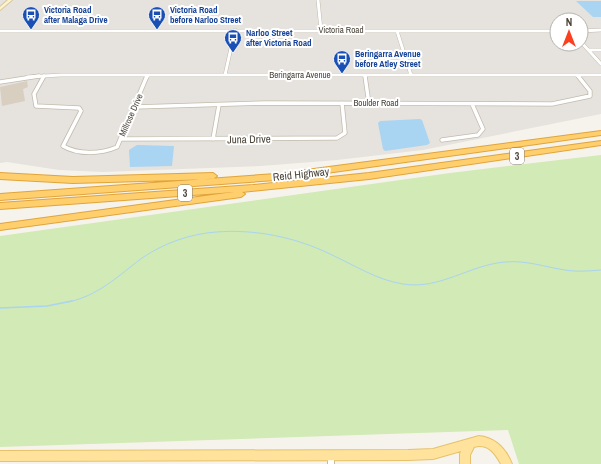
<svg xmlns="http://www.w3.org/2000/svg" width="601" height="464" viewBox="0 0 601 464" font-family="'Archivo Narrow',sans-serif">
  <style>
    .industrial { fill: #e6e2dd; fill-rule: evenodd }
    .green { fill: #d2eab5 }
    .water { fill: #a9d4f2 }
    .lines { fill: none; stroke-linecap: round; stroke-linejoin: round }
    .stream-far1 { stroke: #a9d4f2; stroke-width: 1 }
    .stream { stroke: #a9d4f2; stroke-width: 1.5 }
    .building { fill: #d8cfc1 }
    .minor-far2-casing { stroke: #c2bbae; stroke-width: 4 }
    .minor-far1-casing { stroke: #c2bbae; stroke-width: 5 }
    .minor-casing { stroke: #c2bbae; stroke-width: 8 }
    .secondary-casing { stroke: #d6c79b; stroke-width: 2 }
    .primary-casing { stroke: #e6c16a; stroke-width: 2 }
    .motorway-casing { stroke: #e0a43c; stroke-width: 2 }
    .minor-far2 { stroke: #fff; stroke-width: 3 }
    .minor-far1 { stroke: #fff; stroke-width: 3.5 }
    .minor { stroke: #fff; stroke-width: 6 }
    .secondary { fill: #fff3cd; fill-rule: evenodd }
    .primary { fill: #ffe39c; fill-rule: evenodd }
    .motorway { fill: #ffcf6e; fill-rule: evenodd }
    .labels { text-anchor: middle; stroke-width: 4; stroke-linejoin: round; paint-order: stroke }
    .far-transit-label { font-size: 9px; font-weight: bold; fill: #164399; stroke: #fff; text-anchor: start }
    .far-street-label { font-size: 9px; fill: #4b4439; stroke: #fff }
    .shield { fill: #fff; stroke: #817c74; stroke-width: 1 }
    .shield-label { font-size: 10px; font-weight: bold; fill: #4b4439 }
    .street-label { font-size: 11px; fill: #4b4439; stroke: #fff }
  </style>
  <rect width="100%" height="100%" fill="#f6f3ec"/>
  <path class="industrial" d="M0,0H601V114L423,150L337,160L261,166L103,172L59,170L7,162L0,163ZM557,20H581V44H557Z"/>
  <path class="green" d="M601,155V464H519L508,430L0,447V236L450,173Z"/>
  <path class="water" d="M576,1H601V17H593Z
    M420,119L422,120L430,143L427,145L385,151L383,149L378,123L380,121Z
    M137,145L174,146L172,166L130,167L129,150Z"/>
  <g class="lines">
    <path class="stream-far1" d="M68,302C98,296 118,276 142,258C164,243 190,234 216,232C255,229 295,237 330,254C354,265 377,280 403,284C440,290 469,265 505,262C526,260 545,267 565,270C577,272 589,271 601,270"/>
    <path class="stream" d="M0,308L47,306L72,301"/>
  </g>
  <path class="building" d="M27,81L28,87L23,89L25,101L2,106L0,87Z"/>
  <g class="lines">
    <g class="minor-far2-casing">
      <path id="minor-far2" d="M318,0L321,30
        M0,31H557
        M397,31L411,75
        M581,31L601,30
        M581,42L601,64
        M589,50H601
        M225,75L235,30
        M577,75L579,77
        M27,77L61,75H601
        M43,77L44,76
        M147,77L148,75"/>
    </g>
    <g class="minor-far1-casing">
      <path id="minor-far1" d="M44,76L34,94L36,106L79,108L81,111L63,146C78,155 101,154 117,147L147,76
        M365,76L369,104
        M0,82L39,76
        M135,107L266,103L552,104L590,96V91L578,76
        M121,139L337,138L345,133L342,103
        M213,139L219,105
        M442,140L478,135L483,129L472,104"/>
    </g>
    <g class="minor-casing">
      <path id="minor" d="M331,456V464"/>
    </g>
    <g class="secondary-casing">
      <path id="secondary" d="M8,0H12L0,10V7Z"/>
    </g>
    <g class="primary-casing">
      <path id="primary" d="M479,436C496,438 506,449 512,464H501C495,453 488,443 474,447L470,455V464H460V454L461,451L433,459L408,460L0,461V451L408,450L433,449Z"/>
    </g>
    <g class="motorway-casing">
      <path id="motorway" d="M601,131V135L276,180L0,200V194L276,174Z
        M601,141V145L369,179L242,192L245,194L241,197L0,230V224L234,192L0,209V203L253,185L369,173Z
        M0,173L73,177L213,173L217,176L213,179L73,183L0,179Z"/>
    </g>
    <use href="#minor-far2" class="minor-far2"/>
    <use href="#minor-far1" class="minor-far1"/>
    <use href="#minor" class="minor"/>
    <use href="#secondary" class="secondary"/>
    <use href="#primary" class="primary"/>
    <use href="#motorway" class="motorway"/>
  </g>
  <defs>
    <g id="bus-pin" transform="scale(0.9)"><path d="M0 17L-7.5 6A9.5 9.5 0 1 1 7.5 6Z" fill="#1a4fb4" stroke="#fff"/><path d="M-5-6H5V4H4V6H2V4H-2V6H-4V4H-5ZM-3.5-4V0h7V-4ZM-3.5 1.2v1.5H-2V1.2ZM2 1.2v1.5H3.5V1.2Z" fill="#fff"/></g>
  </defs>
  <g fill-rule="evenodd">
    <use href="#bus-pin" x="31" y="15"/>
    <use href="#bus-pin" x="157" y="15"/>
    <use href="#bus-pin" x="233" y="38"/>
    <use href="#bus-pin" x="342" y="59"/>
  </g>
  <g class="labels">
    <g class="far-transit-label">
      <text x="44" y="13">Victoria Road<tspan x="44" dy="10">after Malaga Drive</tspan></text>
      <text x="170" y="13">Victoria Road<tspan x="170" dy="10">before Narloo Street</tspan></text>
      <text x="246" y="36">Narloo Street<tspan x="246" dy="10">after Victoria Road</tspan></text>
      <text x="355" y="57">Beringarra Avenue<tspan x="355" dy="10">before Atley Street</tspan></text>
    </g>
    <g class="far-street-label">
      <text x="341" y="33">Victoria Road</text>
      <text x="300" y="78">Beringarra Avenue</text>
      <text x="376" y="106">Boulder Road</text>
      <text transform="translate(131 115) rotate(-66)" y="3">Millrose Drive</text>
    </g>
    <g class="shield">
      <rect x="510" y="148" width="14" height="16" rx="3"/>
      <rect x="178" y="185" width="14" height="16" rx="3"/>
    </g>
    <g class="shield-label">
      <text x="517" y="160">3</text>
      <text x="185" y="197">3</text>
    </g>
    <g class="street-label">
      <text transform="translate(249 139) rotate(-1)" y="4">Juna Drive</text>
      <text transform="translate(301 174) rotate(-6)" y="4">Reid Highway</text>
    </g>
  </g>
  <g transform="translate(569 32)"><circle r="19" fill="#ffffff" stroke="#b7b4b0"/>
  <path d="M0-3L7 15L0 10L-7 15Z" fill="#fc3f1d"/>
  <text y="-6" font-size="11" font-weight="bold" text-anchor="middle" fill="#4b4439">N</text>
  </g>
</svg>
